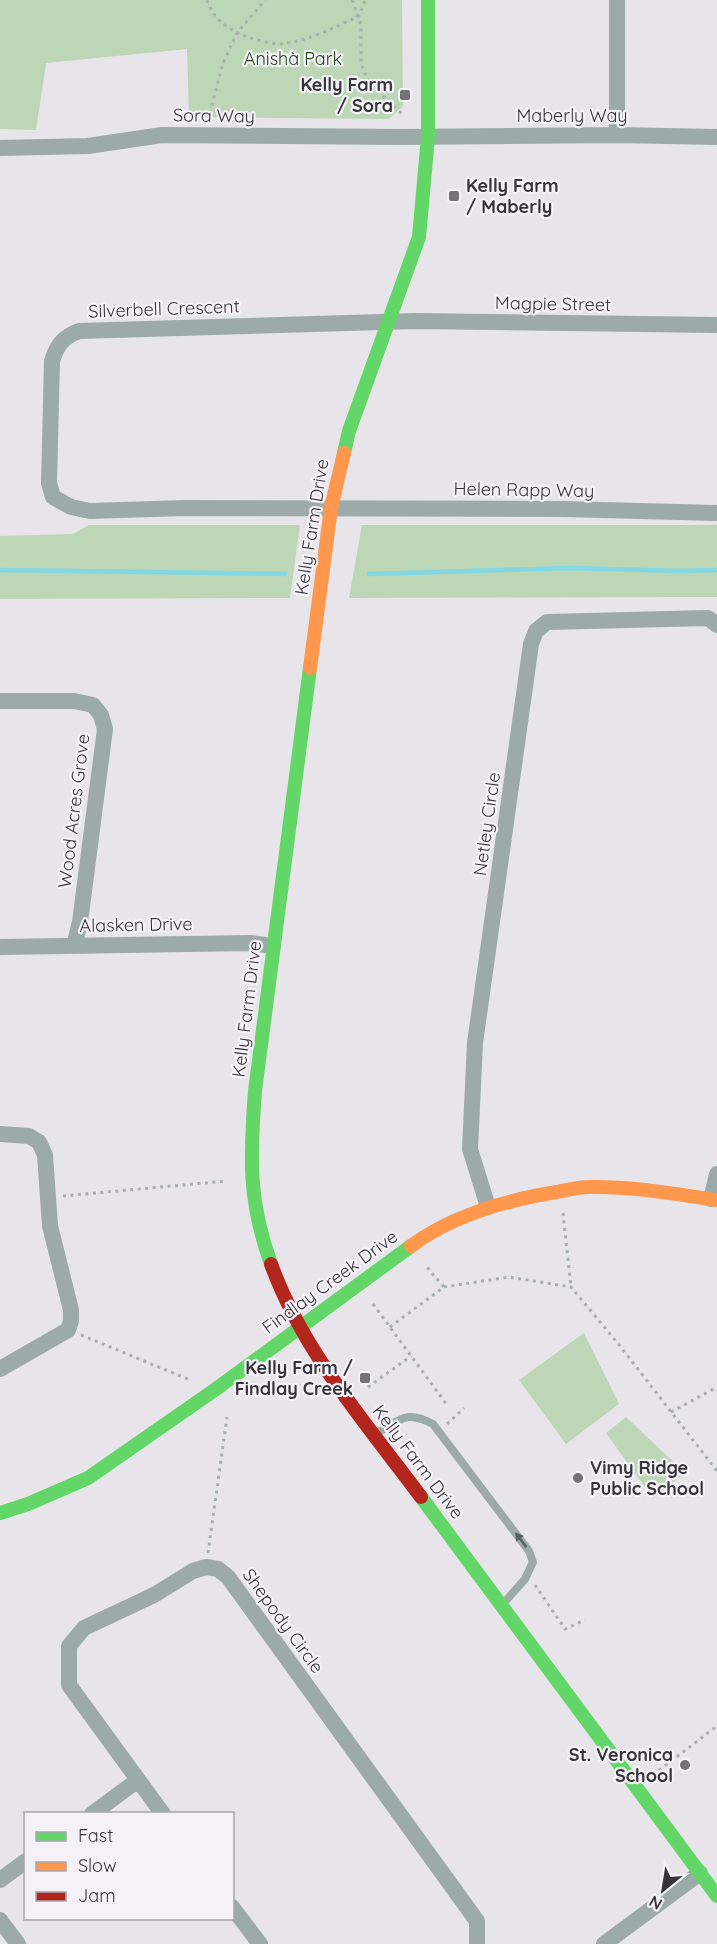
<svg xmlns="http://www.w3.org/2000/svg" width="717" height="1944" viewBox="0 0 717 1944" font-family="Quicksand,sans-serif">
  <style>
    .green { fill: #bdd6b6 }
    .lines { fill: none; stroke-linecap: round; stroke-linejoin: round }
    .stream { stroke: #81d7e4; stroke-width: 4.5 }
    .path { stroke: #a7afaf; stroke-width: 3; stroke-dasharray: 3 4.5; stroke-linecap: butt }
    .lane { stroke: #9caba9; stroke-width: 8 }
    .street { stroke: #9caba9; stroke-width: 16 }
    .fast { stroke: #63d668; stroke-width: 14 }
    .slow { stroke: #ff974d; stroke-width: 14 }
    .jam { stroke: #b3261e; stroke-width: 14 }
    .oneway { fill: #595e5f }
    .poi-dot { fill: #737376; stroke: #f4f2f8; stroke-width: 2 }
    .labels { text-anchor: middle; stroke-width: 4.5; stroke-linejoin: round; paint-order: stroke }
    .park-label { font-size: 18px; fill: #224515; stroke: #f4f2f8 }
    .poi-label { font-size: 18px; font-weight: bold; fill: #353537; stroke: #f4f2f8; text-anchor: end }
    .street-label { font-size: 18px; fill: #353537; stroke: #f4f2f8 }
  </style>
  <rect width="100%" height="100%" fill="#e7e5ea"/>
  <path class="green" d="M0,0H402L403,106L389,119L189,117L187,49L46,63L36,130L0,129Z
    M89,525H300L290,598L0,599V536L73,534Z
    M362,525H717V597L349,598Z
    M584,1333L619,1404L566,1444L519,1380Z
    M626,1417L685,1473L653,1498L606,1433Z"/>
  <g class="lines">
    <path class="stream" d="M0,570L285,574
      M369,574L571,568L680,571L717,570"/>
    <path class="path" d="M207,0C215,25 238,35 261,41C267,42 273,44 279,44C307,42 335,27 359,16L365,0
      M352,0L361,25V63L368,82L403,115
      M208,120L223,63L237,33L265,0
      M63,1196L226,1181
      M563,1213L571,1287
      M444,1287L509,1277L571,1287L620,1346L717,1471
      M373,1304L447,1405
      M390,1327L444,1287L425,1265
      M81,1335L190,1380
      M368,1387L411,1356
      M671,1412L717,1387
      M447,1424L464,1408
      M208,1553L227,1417
      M535,1585L565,1629L585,1620
      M653,1775L717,1726"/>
    <path class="lane" d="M377,1433C401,1419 406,1410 433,1424L529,1551L533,1562L525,1579L502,1605"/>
    <path class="street" d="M617,135V0
      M0,148L88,146L162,135L400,137L617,135L717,137
      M717,325L415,321L79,331C63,337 57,345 52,361L49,483L53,497L71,507L90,511L185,508L563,509L717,513
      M0,701H74L93,705L101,715L105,729L80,922L74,946
      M0,947L250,943L273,946
      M0,1134L29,1136L39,1142L45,1155L50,1226L71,1310V1321L68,1330L0,1369
      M711,1199L717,1174
      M488,1207L470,1149L475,1043L531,644L536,631L547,622L708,618L717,625
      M92,1814L138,1780
      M163,1814L69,1685V1646L84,1628L154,1595L193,1571L206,1567L218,1569L228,1577L477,1921V1944
      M0,1880L26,1861
      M232,1907L260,1944
      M0,1920L18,1944
      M604,1944L700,1873"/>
    <path class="fast" d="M344,453L349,431L419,237L428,137V0
      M271,1264C248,1200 250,1158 255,1091L310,668
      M421,1497L717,1896
      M0,1513L28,1504L88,1478L216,1389L411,1246"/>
    <path class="slow" d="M310,668L331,508L344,453
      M411,1246C453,1215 506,1200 557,1192C567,1190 578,1187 589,1187C632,1186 675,1194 717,1200"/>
    <path class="jam" d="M271,1264C303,1352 366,1423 421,1497"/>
  </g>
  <defs><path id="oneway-solid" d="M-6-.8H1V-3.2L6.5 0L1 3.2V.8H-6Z" transform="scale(1.5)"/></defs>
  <use class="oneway" href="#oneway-solid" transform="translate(521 1540) rotate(-127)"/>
  <g class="poi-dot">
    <rect x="399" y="89" width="12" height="12" rx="3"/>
    <rect x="448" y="190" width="12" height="12" rx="3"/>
    <rect x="359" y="1372" width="12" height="12" rx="3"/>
    <circle cx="578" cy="1478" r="6"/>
    <circle cx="685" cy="1765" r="6"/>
  </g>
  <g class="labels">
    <g class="park-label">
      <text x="293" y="65">Anishà Park</text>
    </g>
    <g class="poi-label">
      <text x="393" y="91">Kelly Farm<tspan x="393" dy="21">/ Sora</tspan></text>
      <text x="466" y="192" text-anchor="start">Kelly Farm<tspan x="466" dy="21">/ Maberly</tspan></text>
      <text x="353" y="1374">Kelly Farm /<tspan x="353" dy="21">Findlay Creek</tspan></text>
      <text x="590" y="1474" text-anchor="start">Vimy Ridge<tspan x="590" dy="21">Public School</tspan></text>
      <text x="673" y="1761">St. Veronica<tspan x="673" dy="21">School</tspan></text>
    </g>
    <g class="street-label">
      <text transform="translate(214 116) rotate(1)" y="6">Sora Way</text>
      <text x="572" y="122">Maberly Way</text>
      <text transform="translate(553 304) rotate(1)" y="6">Magpie Street</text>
      <text transform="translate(164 309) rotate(-2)" y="6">Silverbell Crescent</text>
      <text transform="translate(524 490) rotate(1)" y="6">Helen Rapp Way</text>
      <text transform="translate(312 527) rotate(-81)" y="6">Kelly Farm Drive</text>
      <text transform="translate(74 811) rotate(-83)" y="6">Wood Acres Grove</text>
      <text transform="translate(487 824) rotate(-82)" y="6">Netley Circle</text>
      <text transform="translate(136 925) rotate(-1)" y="6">Alasken Drive</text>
      <text transform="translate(247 1009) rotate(-83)" y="6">Kelly Farm Drive</text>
      <text transform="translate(330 1282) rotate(-36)" y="6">Findlay Creek Drive</text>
      <text transform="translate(418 1462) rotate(53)" y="6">Kelly Farm Drive</text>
      <text transform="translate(283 1621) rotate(54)" y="6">Shepody Circle</text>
    </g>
  </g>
  <rect x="24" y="1812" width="210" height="108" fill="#f4f2f8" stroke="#a8a6ab" stroke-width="1.5"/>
  <rect x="36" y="1832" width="30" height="9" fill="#63d668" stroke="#a8a6ab" stroke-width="1.5"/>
  <text x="78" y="1842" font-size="18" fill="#353537">Fast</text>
  <rect x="36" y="1862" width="30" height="9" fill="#ff974d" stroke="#a8a6ab" stroke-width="1.5"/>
  <text x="78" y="1872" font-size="18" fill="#353537">Slow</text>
  <rect x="36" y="1892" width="30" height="9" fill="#b3261e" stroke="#a8a6ab" stroke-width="1.5"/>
  <text x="78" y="1902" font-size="18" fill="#353537">Jam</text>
  <g transform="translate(663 1890) rotate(210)" stroke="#f4f2f8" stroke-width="4.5" paint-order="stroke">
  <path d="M0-4.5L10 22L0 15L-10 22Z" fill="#353537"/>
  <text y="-9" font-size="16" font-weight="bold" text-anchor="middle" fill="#353537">N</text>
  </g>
</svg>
